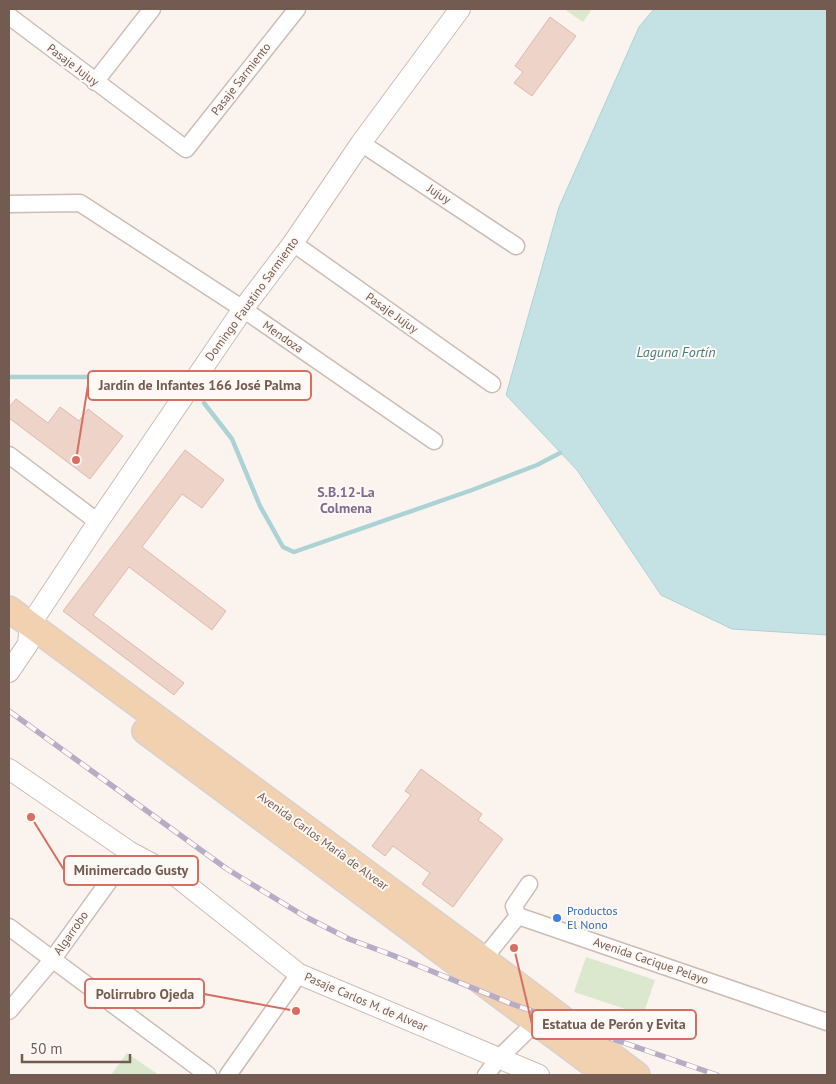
<svg xmlns="http://www.w3.org/2000/svg" width="836" height="1084" viewBox="0 0 836 1084" font-family="'PT Sans',sans-serif">
  <style>
    .green { fill: #dbe8cd }
    .water { fill: #c4e2e3; stroke: #abd2d4 }
    .lines { fill: none; stroke-linecap: round; stroke-linejoin: round }
    .stream { stroke: #abd2d4; stroke-width: 4.5 }
    .building { fill: #edd3c8; stroke: #deb9ab }
    .minor-casing { stroke: #cdbcb4; stroke-width: 19 }
    .tertiary-casing { stroke: #cdbcb4; stroke-width: 22 }
    .primary-casing { stroke: #d8d1cf; stroke-width: 28 }
    .minor { stroke: #fff; stroke-width: 16 }
    .tertiary { stroke: #fff; stroke-width: 20 }
    .primary { stroke: #f1d1af; stroke-width: 25 }
    .rail-casing { stroke: #b7acc5; stroke-width: 5.5 }
    .rail { stroke: #fef9f4; stroke-width: 4; stroke-dasharray: 11; stroke-linecap: butt }
    .shop-dot { fill: #3f7fe0; stroke: #fef9f4; stroke-width: 2 }
    .labels { text-anchor: middle; stroke-width: 4; stroke-linejoin: round; paint-order: stroke }
    .street-label { font-size: 12px; fill: #745b52; stroke: #fef9f4 }
    .shop-label { font-size: 12px; fill: #366cbe; stroke: #fef9f4; text-anchor: start }
    .water-label { font-size: 14px; font-style: italic; fill: #4b7b7e; stroke: #fef9f4 }
    .neighbourhood-label { font-size: 14px; font-weight: bold; fill: #7f6b8f; stroke: #fef9f4 }
    .leader { fill: none; stroke: #d56f62; stroke-width: 2 }
    .callout-dot { fill: #d56f62; stroke: #fef9f4; stroke-width: 2 }
    .callout { fill: #fef9f4; stroke: #d56f62; stroke-width: 2 }
    .callout-label { font-size: 14px; text-anchor: middle; font-weight: bold; fill: #745b52 }
  </style>
  <rect width="100%" height="100%" fill="#fbf4ee"/>
  <path class="green" d="M564,9H592L583,22Z
    M586,957L655,980L643,1015L574,992Z
    M127,1053L159,1075H111Z"/>
  <path class="water" d="M654,9H827V635L732,629L661,595L577,470L506,395L559,207L639,27Z"/>
  <g class="lines">
    <path class="stream" d="M9,377H88L176,381
      M204,403L232,439L260,506L283,547L294,552L472,490L537,465L560,453"/>
  </g>
  <path class="building" d="M550,17L576,36L532,96L514,83L523,72L515,66Z
    M16,399L48,423L60,407L79,421L88,409L123,436L90,479L9,418V407Z
    M185,450L224,480L202,508L182,494L142,547L226,611L212,630L129,567L93,615L184,683L174,695L63,611Z
    M421,769L482,814L478,820L503,839L453,907L422,884L430,873L393,846L385,856L372,846L411,795L405,791Z"/>
  <g class="lines">
    <g class="minor-casing">
      <path id="minor" d="M9,16L186,149L297,9
        M95,82L152,9
        M361,143L516,246
        M9,204L80,203L243,309L434,441
        M293,243L492,384
        M9,455L98,522
        M518,916L827,1022
        M518,916L514,906L529,884
        M9,927L208,1075
        M477,967L518,916
        M9,1011L52,960L130,852
        M228,1075L299,974
        M486,1075L499,1058L535,1023L538,1013"/>
    </g>
    <g class="tertiary-casing">
      <path id="tertiary" d="M9,672L28,644L30,625L98,522L243,309L293,243L361,143L460,9
        M9,769L130,852L177,877L299,974L539,1075"/>
    </g>
    <g class="primary-casing">
      <path id="primary" d="M9,609L483,959L637,1075
        M145,731L607,1075"/>
    </g>
    <use href="#minor" class="minor"/>
    <use href="#tertiary" class="tertiary"/>
    <use href="#primary" class="primary"/>
    <g class="rail-casing">
      <path id="rail" d="M9,711L227,869L304,916L349,939L392,955L512,1004L717,1075"/>
    </g>
    <use href="#rail" class="rail"/>
  </g>
  <circle class="shop-dot" cx="557" cy="918" r="5"/>
  <g class="labels">
    <g class="street-label">
      <text transform="translate(73 65) rotate(37)" y="4">Pasaje Jujuy</text>
      <text transform="translate(241 79) rotate(-52)" y="4">Pasaje Sarmiento</text>
      <text transform="translate(439 194) rotate(33)" y="4">Jujuy</text>
      <text transform="translate(252 299) rotate(-54)" y="4">Domingo Faustino Sarmiento</text>
      <text transform="translate(392 313) rotate(35)" y="4">Pasaje Jujuy</text>
      <text transform="translate(283 337) rotate(35)" y="4">Mendoza</text>
      <text transform="translate(323 841) rotate(36)" y="4">Avenida Carlos María de Alvear</text>
      <text transform="translate(71 933) rotate(-55)" y="4">Algarrobo</text>
      <text transform="translate(651 961) rotate(19)" y="4">Avenida Cacique Pelayo</text>
      <text transform="translate(366 1002) rotate(23)" y="4">Pasaje Carlos M. de Alvear</text>
    </g>
    <g class="shop-label">
      <text x="567" y="915">Productos<tspan x="567" dy="14">El Nono</tspan></text>
    </g>
    <g class="water-label">
      <text x="676" y="357">Laguna Fortín</text>
    </g>
    <g class="neighbourhood-label">
      <text x="346" y="497">S.B.12-La<tspan x="346" dy="16">Colmena</tspan></text>
    </g>
  </g>
  <path class="leader" d="M76 460L88 385M31 817L64 870M296 1011L204 994M514 948L532 1024"/>
  <g class="callout-dot">
    <circle cx="76" cy="460" r="5"/>
    <circle cx="31" cy="817" r="5"/>
    <circle cx="296" cy="1011" r="5"/>
    <circle cx="514" cy="948" r="5"/>
  </g>
  <g class="callout">
    <rect x="88" y="371" width="223" height="29" rx="5"/>
    <rect x="64" y="856" width="134" height="29" rx="5"/>
    <rect x="85" y="979" width="119" height="29" rx="5"/>
    <rect x="532" y="1010" width="164" height="29" rx="5"/>
  </g>
  <g class="callout-label">
    <text x="200" y="390">Jardín de Infantes 166 José Palma</text>
    <text x="131" y="875">Minimercado Gusty</text>
    <text x="145" y="999">Polirrubro Ojeda</text>
    <text x="614" y="1029">Estatua de Perón y Evita</text>
  </g>
  <rect width="836" height="1084" fill="none" stroke="#745b52" stroke-width="20"/>
  <path d="M22 1054v8h108v-8" fill="none" stroke="#745b52" stroke-width="2.5"/>
  <text x="30" y="1054" font-size="15" fill="#745b52" stroke="#fef9f4" stroke-width="4" paint-order="stroke">50 m</text>
</svg>
